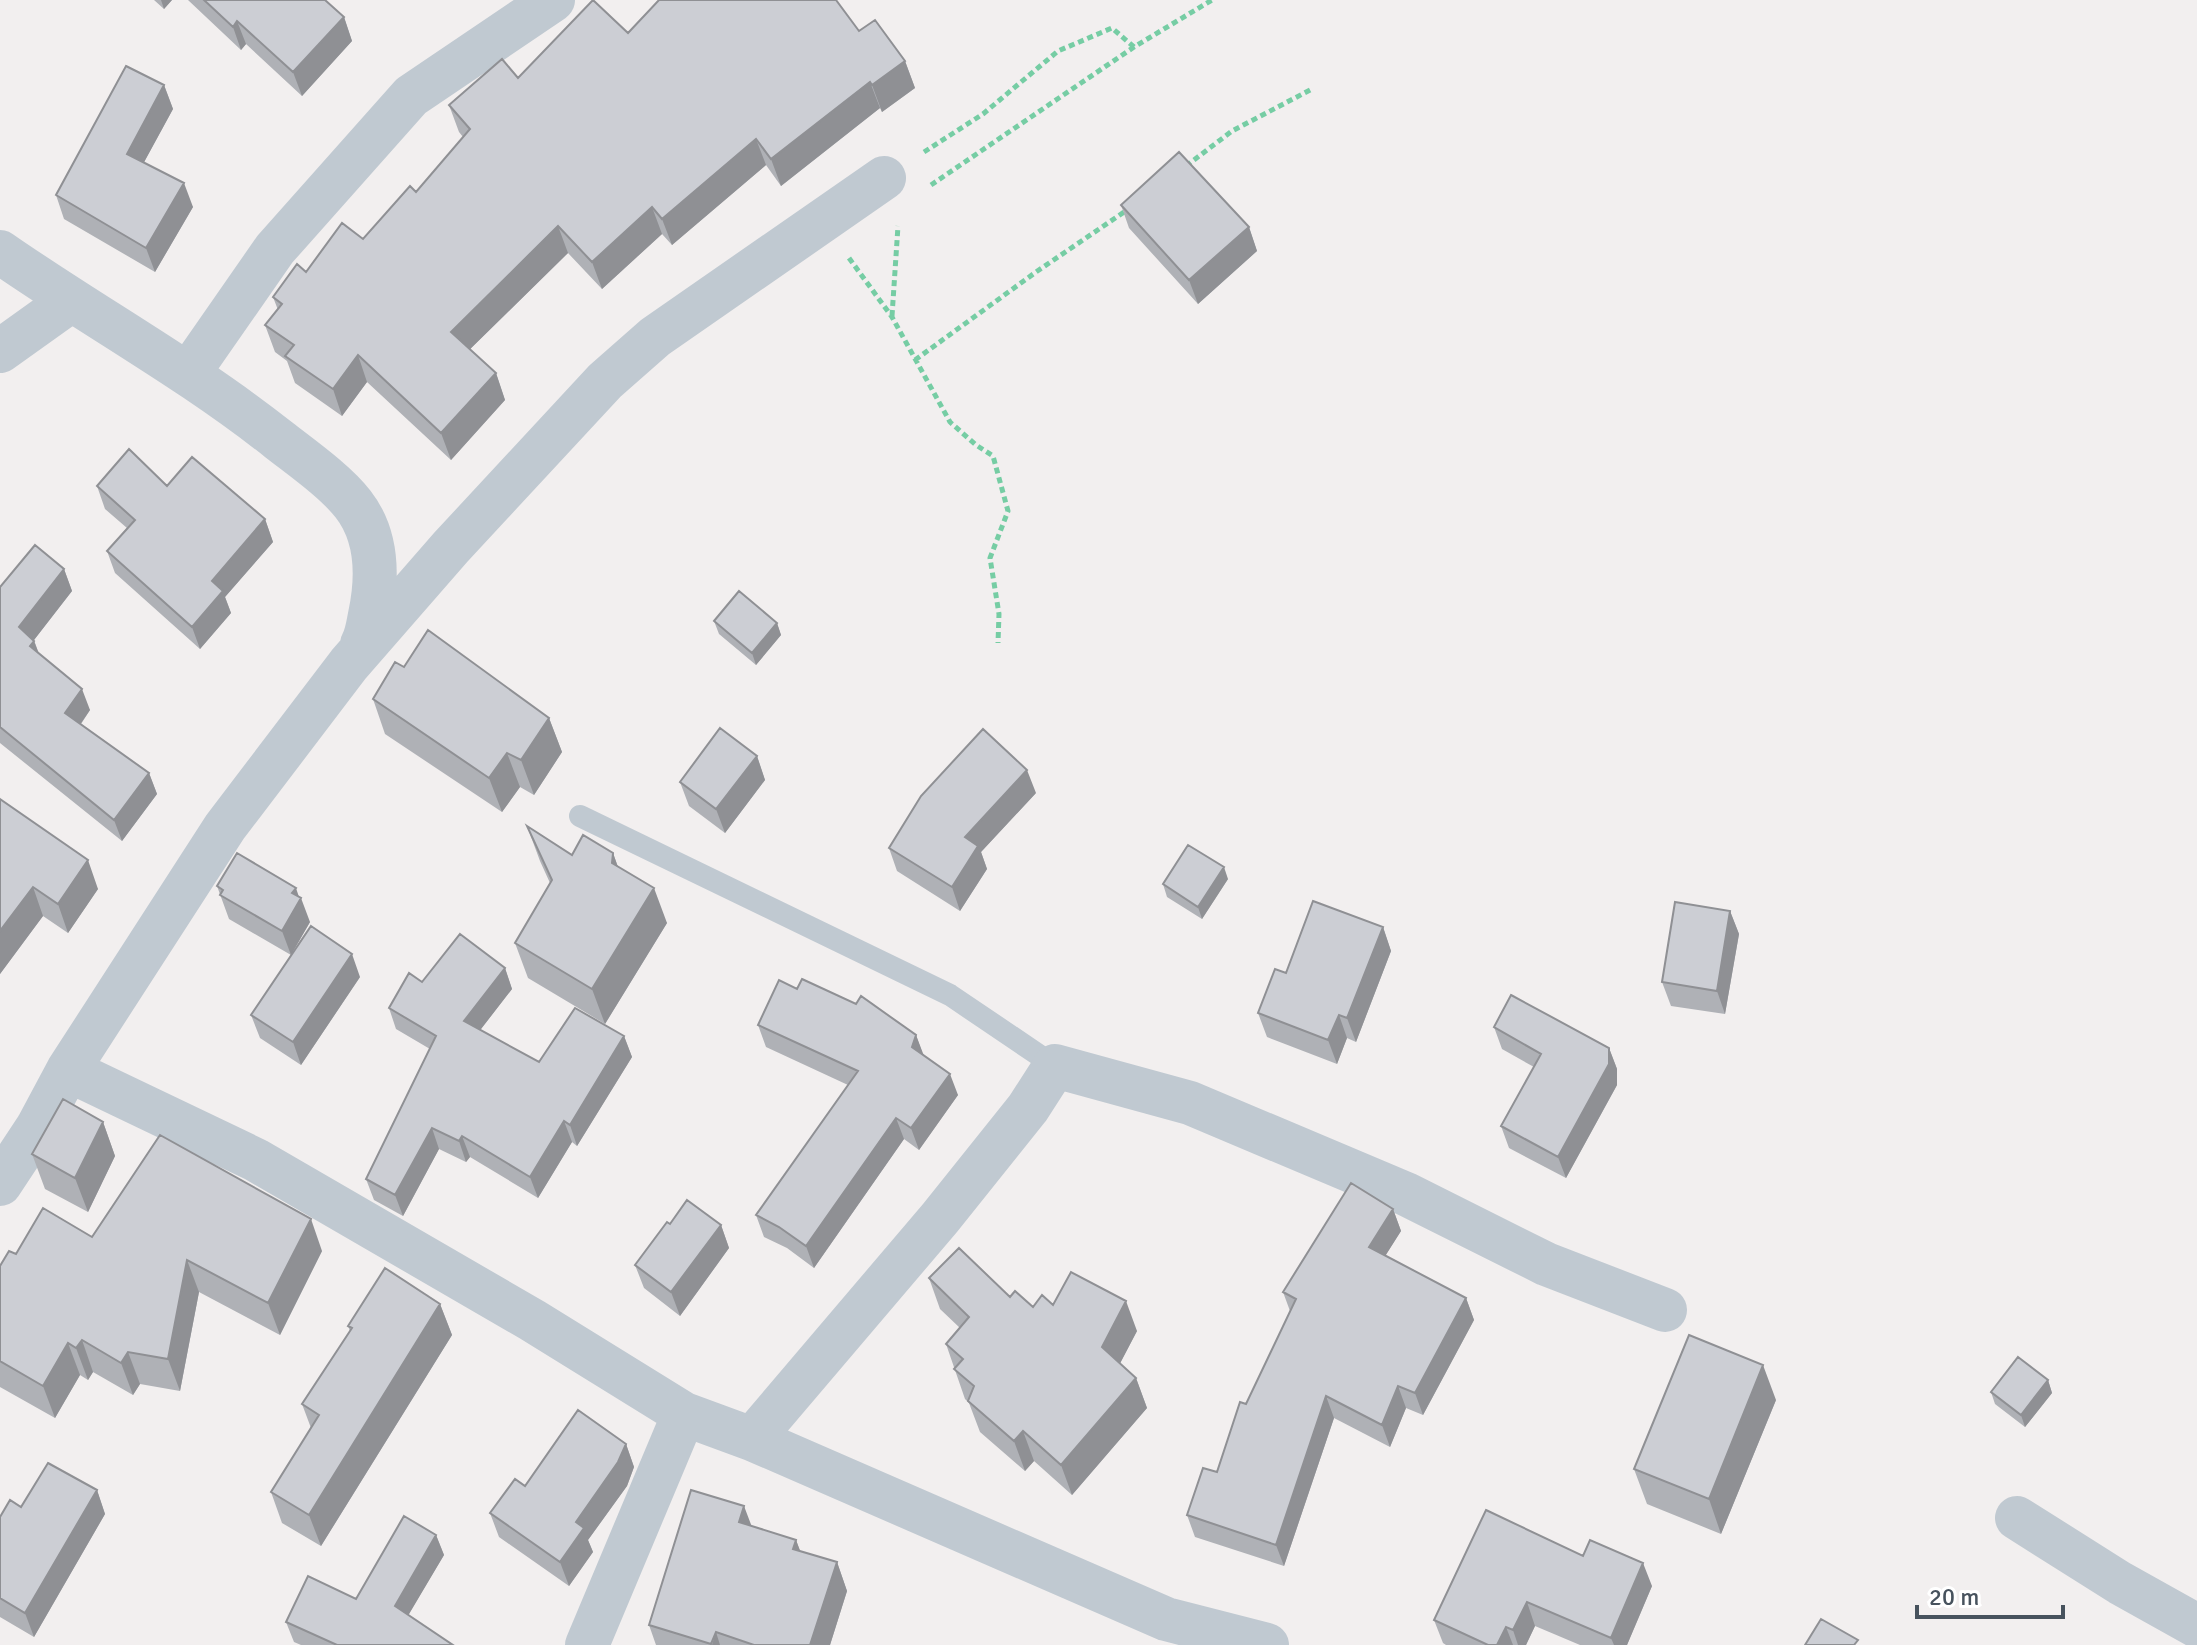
<svg xmlns="http://www.w3.org/2000/svg" width="2197" height="1645" viewBox="0 0 2197 1645" font-family="Signika,sans-serif">
  <style>
    .lines { fill: none; stroke-linecap: round; stroke-linejoin: round }
    .path { stroke: #76cda4; stroke-width: 5; stroke-dasharray: 6 4; stroke-linecap: butt }
    .lane { stroke: #c0c9d1; stroke-width: 22 }
    .street { stroke: #c0c9d1; stroke-width: 44 }
    .wall { fill: #afb1b6 }
    .shaded-wall { fill: #8f9094 }
    .building { fill: #ccced4; stroke: #8f9094; stroke-width: 2 }
  </style>
  <rect width="100%" height="100%" fill="#f2efef"/>
  <g class="lines">
    <path class="path" d="M924,152L983,114L1058,51L1112,28L1134,47
      M1186,166L1232,131L1312,89
      M931,185L1134,47L1212,0
      M849,258L892,317L950,422L976,445L993,456L1008,511L990,558L999,614L998,643
      M892,316L898,226
      M915,360L1036,272L1127,210"/>
    <path class="lane" d="M580,816L950,995L1055,1066"/>
    <path class="street" d="M0,252C92,316 191,370 279,440C302,458 335,481 353,504C378,536 378,577 370,615C368,625 367,635 362,644
      M0,351L70,301
      M188,374L275,249L411,96L553,0
      M68,1070L256,1160L532,1320L684,1414L752,1439L1166,1619L1267,1645
      M0,1184L37,1128L68,1070L225,827L349,664L451,547L605,381L655,337L884,178
      M752,1439L940,1218L1028,1108L1055,1066L1190,1103L1406,1194L1546,1264L1665,1310
      M2017,1518L2120,1583L2197,1626
      M587,1645L684,1414"/>
  </g>
  <path class="wall" d="M154,0H172L164,9Z
    M188,0H325L344,17L352,41L302,96L246,44L241,50Z
    M859,31L905,61L915,88L882,112L880,108L781,186L766,165L672,245L662,234L602,289L568,253L470,349L496,373L505,400L451,460L367,382L342,416L295,383L287,361L275,352L265,325L278,310L273,297L306,272L363,239L416,192L463,137L459,132L449,105L628,33Z
    M164,85L173,109L144,162L193,207L155,272L64,219L56,195Z
    M1121,205L1249,227L1257,251L1198,304L1129,228Z
    M97,486H167L265,519L273,542L225,597L231,613L200,649L115,573L107,551L127,528L105,509Z
    M64,569L72,591L34,640L39,654L90,710L81,724L149,773L157,794L122,841L0,743V587Z
    M714,621L777,623L781,635L756,665L719,634Z
    M404,667L549,718L562,752L534,795L520,787L502,812L385,734L373,699Z
    M757,756L765,780L725,833L689,806L680,782Z
    M1036,793L981,852L987,869L960,911L897,871L889,848Z
    M0,799L98,889L68,933L43,916L0,974Z
    M527,826L572,855L613,853L618,867L667,923L605,1024L528,978L515,943L550,883L540,861Z
    M1228,879L1202,919L1167,897L1163,884Z
    M217,886L310,922L291,955L229,919Z
    M1730,911L1739,934L1725,1014L1671,1006L1662,982Z
    M1383,927L1391,951L1356,1042L1347,1038L1337,1064L1267,1037L1258,1013L1286,973Z
    M505,968L512,989L480,1030L539,1062L624,1036L632,1057L577,1146L572,1142L538,1198L470,1157L466,1162L439,1149L403,1216L374,1200L366,1179L430,1049L396,1029L389,1008L422,982Z
    M360,977L301,1065L260,1038L251,1015Z
    M758,1025L916,1035L923,1055L958,1095L919,1150L904,1139L814,1268L787,1248L764,1237L756,1215L848,1085L766,1047Z
    M1494,1027L1609,1048L1617,1069V1085L1566,1178L1509,1148L1501,1126L1534,1067L1502,1049Z
    M103,1122L115,1156L88,1212L45,1189L32,1154Z
    M1393,1209L1401,1231L1385,1256L1466,1298L1474,1320L1423,1415L1406,1408L1390,1447L1334,1418L1284,1566L1195,1537L1187,1515L1217,1472L1246,1404L1290,1311L1283,1292Z
    M721,1225L729,1248L680,1316L644,1288L635,1265Z
    M92,1237L322,1251L280,1335L199,1292L180,1391L140,1384L133,1395L93,1372L88,1380L80,1375L55,1418L0,1387V1266L16,1254Z
    M929,1278L1010,1297L1033,1307L1053,1305L1137,1331L1120,1363L1136,1378L1147,1408L1072,1495L1034,1461L1025,1471L980,1432L969,1403L965,1399L946,1344L960,1328L940,1309Z
    M440,1304L452,1335L321,1546L282,1523L271,1492L311,1428L302,1404L350,1331L348,1326Z
    M2048,1380L2052,1393L2025,1427L1995,1404L1991,1392Z
    M1776,1400L1721,1534L1647,1504L1634,1469Z
    M626,1444L634,1467L627,1486L588,1540L593,1552L569,1586L499,1537L490,1513L525,1486Z
    M97,1490L105,1514L34,1637L0,1617V1517L21,1507Z
    M752,1526L796,1540L800,1551L837,1562L847,1591L830,1645H656L649,1625Z
    M436,1535L444,1555L408,1615L453,1645H301L294,1642L286,1622L356,1599Z
    M1583,1556L1652,1586L1627,1645H1580L1535,1626L1526,1645H1446L1443,1643L1434,1620Z"/>
  <path class="shaded-wall" d="M161,0H172L164,9Z
    M344,17L352,41L302,96L293,72Z
    M237,21L246,44L241,50L233,27Z
    M905,61L915,88L882,112L872,85Z
    M870,82L880,108L781,186L771,159Z
    M164,85L173,109L136,177L127,154Z
    M756,139L766,165L672,245L662,219Z
    M184,183L193,207L155,272L146,248Z
    M652,207L662,234L602,289L592,262Z
    M558,226L568,253L461,358L451,332Z
    M1249,227L1257,251L1198,304L1189,280Z
    M358,355L367,382L342,416L333,389Z
    M496,373L505,400L451,460L441,433Z
    M265,519L273,542L225,597L231,613L200,649L192,627L212,581Z
    M64,569L72,591L27,649L19,627Z
    M777,623L781,635L756,665L752,653Z
    M34,641L42,662L30,646Z
    M82,689L90,710L73,735L65,713Z
    M549,718L562,752L534,795L521,760Z
    M507,753L520,787L502,812L489,778Z
    M757,756L765,780L725,833L716,809Z
    M1027,770L1036,793L981,852L987,869L960,911L952,887L965,837Z
    M149,773L157,794L122,841L114,820Z
    M613,853L625,887L612,863Z
    M88,860L98,889L68,933L58,904Z
    M1224,867L1228,879L1202,919L1198,907Z
    M33,887L43,916L0,974V931Z
    M296,888L300,900L301,898L310,922L291,955L282,931L292,893Z
    M654,888L667,923L605,1024L592,989Z
    M1730,911L1739,934L1725,1014L1717,991Z
    M1383,927L1391,951L1356,1042L1347,1018Z
    M352,954L360,977L301,1065L293,1042Z
    M505,968L512,989L471,1042L464,1021Z
    M1339,1015L1347,1038L1337,1064L1328,1040Z
    M916,1035L924,1056L912,1047Z
    M624,1036L632,1057L577,1146L570,1125Z
    M1609,1048L1617,1069V1085L1566,1178L1558,1157Z
    M950,1074L958,1095L919,1150L911,1128Z
    M896,1118L904,1139L814,1268L806,1246Z
    M564,1121L572,1142L538,1198L530,1177Z
    M103,1122L115,1156L88,1212L75,1178Z
    M432,1128L439,1149L403,1216L395,1195Z
    M462,1136L470,1157L466,1162L459,1141Z
    M1393,1209L1401,1231L1377,1269L1369,1247Z
    M311,1219L322,1251L280,1335L268,1303Z
    M721,1225L729,1248L680,1316L671,1292Z
    M187,1260L199,1292L180,1391L168,1359Z
    M1466,1298L1474,1320L1423,1415L1415,1393Z
    M1126,1301L1137,1331L1113,1377L1102,1347Z
    M440,1304L452,1335L321,1546L309,1515Z
    M82,1340L93,1372L88,1380L76,1348Z
    M68,1343L80,1375L55,1418L43,1386Z
    M128,1352L140,1384L133,1395L121,1363Z
    M1763,1365L1776,1400L1721,1534L1709,1499Z
    M1136,1378L1147,1408L1072,1495L1061,1465Z
    M2048,1380L2052,1393L2025,1427L2021,1415Z
    M1398,1386L1406,1408L1390,1447L1382,1425Z
    M1326,1396L1334,1418L1284,1566L1276,1545Z
    M1023,1431L1034,1461L1025,1471L1014,1441Z
    M626,1444L634,1467L627,1486L588,1540L593,1552L569,1586L560,1562L576,1522Z
    M97,1490L105,1514L34,1637L25,1613Z
    M744,1506L755,1535L739,1522Z
    M436,1535L444,1555L402,1626L395,1606Z
    M796,1540L807,1569L793,1549Z
    M837,1562L847,1591L830,1645H810Z
    M1643,1563L1652,1586L1627,1645H1614L1611,1638Z
    M1527,1602L1535,1626L1526,1645H1518L1513,1630Z
    M1506,1627L1513,1645H1497Z
    M716,1632L720,1645H712Z"/>
  <path class="building" d="M204,0H325L344,17L293,72L237,21L233,27Z
    M593,0L628,33L659,0H836L859,31L875,20L905,61L872,85L870,82L771,159L756,139L662,219L652,207L592,262L558,226L451,332L496,373L441,433L358,355L333,389L285,356L294,345L265,325L282,304L273,297L297,264L306,272L342,223L363,239L410,186L416,192L470,129L449,105L502,59L518,78Z
    M126,66L164,85L127,154L184,183L146,248L56,195Z
    M1179,152L1249,227L1189,280L1121,205Z
    M129,449L167,486L192,457L265,519L212,581L223,591L192,627L107,551L135,520L97,486Z
    M35,545L64,569L19,627L34,641L30,646L82,689L65,713L149,773L114,820L0,727V587Z
    M739,591L777,623L752,653L714,621Z
    M428,630L549,718L521,760L507,753L489,778L373,699L395,662L404,667Z
    M720,728L757,756L716,809L680,782Z
    M983,729L1027,770L965,837L978,846L952,887L889,848L921,796Z
    M0,799L88,860L58,904L33,887L0,931Z
    M527,826L572,855L583,835L613,853L612,863L654,888L592,989L515,943L552,880Z
    M1188,845L1224,867L1198,907L1163,884Z
    M237,853L296,888L292,893L301,898L282,931L220,895L223,890L217,886Z
    M1313,901L1383,927L1347,1018L1339,1015L1328,1040L1258,1013L1275,969L1286,973Z
    M1675,902L1730,911L1717,991L1662,982Z
    M311,926L352,954L293,1042L251,1015Z
    M460,934L505,968L464,1021L539,1062L575,1008L624,1036L570,1125L564,1121L530,1177L462,1136L459,1141L432,1128L395,1195L366,1179L436,1036L389,1008L409,973L422,982Z
    M802,979L856,1004L861,996L916,1035L912,1047L950,1074L911,1128L896,1118L806,1246L779,1227L756,1215L858,1071L758,1025L779,980L797,989Z
    M1511,995L1609,1048V1064L1558,1157L1501,1126L1541,1054L1494,1027Z
    M63,1099L103,1122L75,1178L32,1154Z
    M160,1135L311,1219L268,1303L187,1260L168,1359L128,1352L121,1363L82,1340L76,1348L68,1343L43,1386L0,1361V1266L9,1251L16,1254L43,1208L92,1237Z
    M1351,1183L1393,1209L1369,1247L1466,1298L1415,1393L1398,1386L1382,1425L1326,1396L1276,1545L1187,1515L1203,1468L1217,1472L1240,1402L1246,1404L1296,1299L1283,1292Z
    M687,1200L721,1225L671,1292L635,1265L667,1222L670,1224Z
    M959,1248L1010,1297L1015,1291L1033,1307L1042,1295L1053,1305L1071,1272L1126,1301L1102,1347L1136,1378L1061,1465L1023,1431L1014,1441L968,1401L974,1386L954,1369L963,1359L946,1344L969,1317L929,1278Z
    M385,1268L440,1304L309,1515L271,1492L319,1415L302,1404L352,1328L348,1326Z
    M1689,1335L1763,1365L1709,1499L1634,1469Z
    M2018,1357L2048,1380L2021,1415L1991,1392Z
    M578,1410L626,1444L618,1462L576,1522L584,1528L560,1562L490,1513L515,1479L525,1486Z
    M48,1463L97,1490L25,1613L0,1598V1517L10,1500L21,1507Z
    M691,1490L744,1506L739,1522L796,1540L793,1549L837,1562L810,1645H754L716,1632L711,1644L649,1625Z
    M1486,1510L1583,1556L1590,1540L1643,1563L1611,1638L1527,1602L1513,1630L1506,1627L1497,1645H1488L1434,1620Z
    M404,1516L436,1535L395,1606L453,1645H337L286,1622L308,1576L356,1599Z
    M1821,1619L1858,1640L1854,1645H1805Z"/>
  <path d="M1917 1605v12h146v-12" fill="none" stroke="#47525d" stroke-width="4"/>
  <text x="1929" y="1605" font-size="24" fill="#47525d" stroke="#ffffff" stroke-width="6" paint-order="stroke">20 m</text>
</svg>
